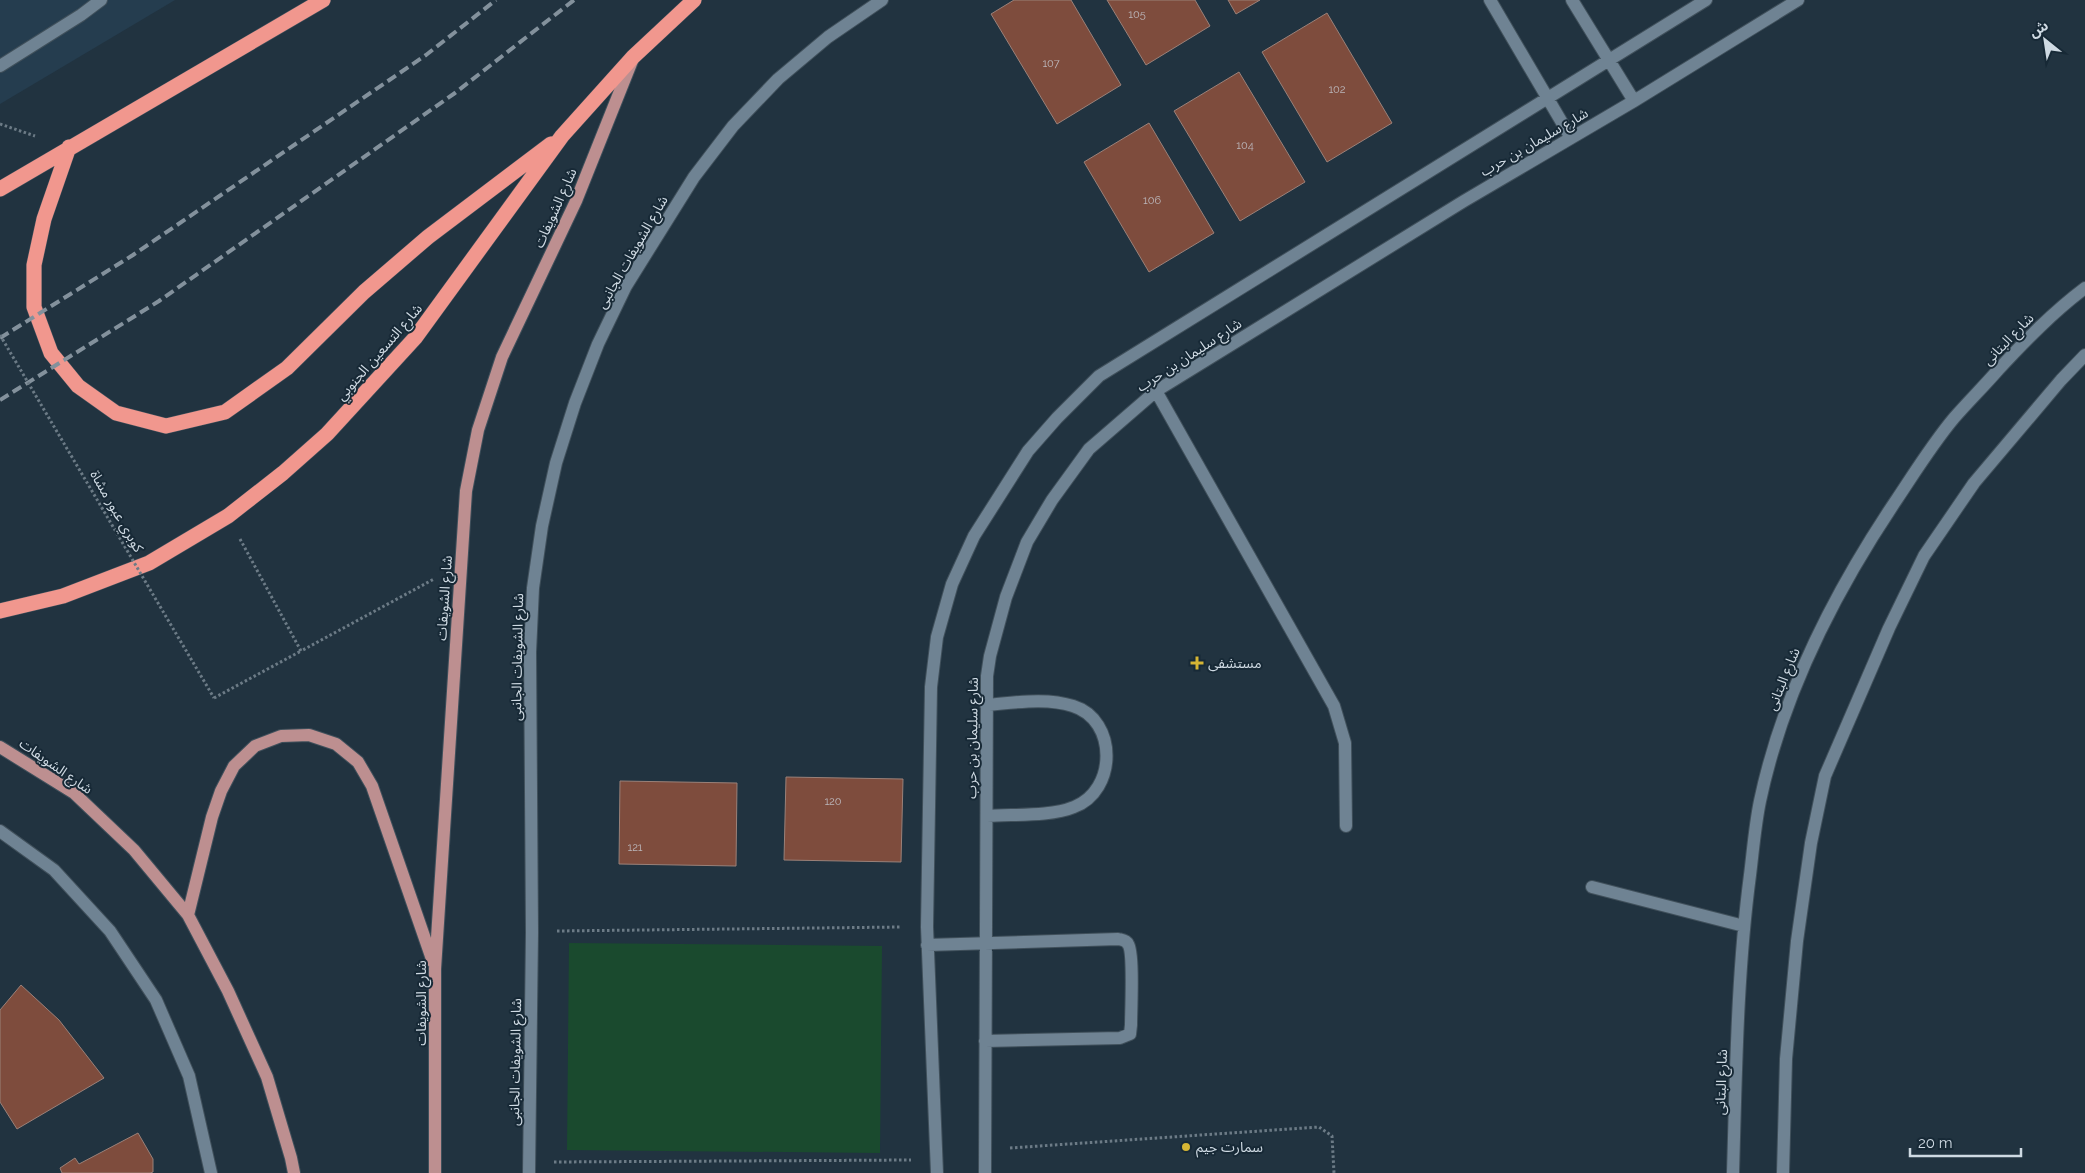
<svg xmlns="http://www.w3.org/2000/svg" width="2085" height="1173" viewBox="0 0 2085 1173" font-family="Raleway,'Noto Sans Arabic',sans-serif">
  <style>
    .built { fill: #253d4f }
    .green { fill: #1a4a2e }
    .building { fill: #7e4c3d; stroke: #9a8179 }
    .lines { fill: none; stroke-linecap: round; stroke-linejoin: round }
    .minor-casing { stroke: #40505b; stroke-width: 14 }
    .major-casing { stroke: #40505b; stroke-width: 14 }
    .highway-casing { stroke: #40505b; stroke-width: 16 }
    .path { stroke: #6c7b86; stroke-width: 3; stroke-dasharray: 2.5 2.5; stroke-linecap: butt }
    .minor { stroke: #6f8393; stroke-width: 12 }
    .major { stroke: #bd8f90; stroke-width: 12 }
    .highway { stroke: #f1978e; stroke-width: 15 }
    .rail { stroke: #83919c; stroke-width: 4; stroke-dasharray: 10 5; stroke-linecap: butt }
    .path-bridge { stroke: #6c7b86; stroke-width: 3; stroke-dasharray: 2.5 2.5; stroke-linecap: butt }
    .poi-dot { fill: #d5b534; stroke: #172936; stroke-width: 2 }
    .labels { text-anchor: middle; stroke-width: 4; stroke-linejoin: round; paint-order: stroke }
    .number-label { font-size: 11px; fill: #bbb6ba }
    .street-label { font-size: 14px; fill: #cfdae3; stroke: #172936 }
    .poi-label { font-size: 14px; fill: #cfdae3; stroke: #172936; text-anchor: start }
  </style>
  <rect width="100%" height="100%" fill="#213340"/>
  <path class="built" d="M0,0H175L0,104Z"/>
  <path class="green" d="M569,943L882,946L880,1153L567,1150Z"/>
  <path class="building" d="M1014,0H1071L1121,85L1057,124L991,14Z
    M1107,0H1195L1210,26L1146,65Z
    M1228,0H1260L1236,14Z
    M1327,13L1392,123L1327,162L1262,52Z
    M1239,72L1305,182L1240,221L1174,111Z
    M1149,123L1214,233L1149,272L1084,162Z
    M786,777L903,779L901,862L784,860Z
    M620,781L737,783L736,866L619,864Z
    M21,985L59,1020L104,1078L17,1129L0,1102V1010Z
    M138,1133L153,1159V1172L150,1173H62L60,1168L75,1158L79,1164Z"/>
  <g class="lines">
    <g class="minor-casing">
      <path id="minor" d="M1490,0L1571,138
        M1572,0L1634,101
        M0,66L81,15L101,0
        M1156,391L1334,706L1345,743L1346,826
        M986,705C1013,703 1046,697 1073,706C1118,720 1117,791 1074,807C1050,817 1013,814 987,816
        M0,831L54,870L110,931L156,1000L189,1076L211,1173
        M1592,887L1744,926
        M927,945L1118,939C1122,940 1126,940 1128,944C1134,952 1131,1011 1131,1025L1130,1034L1120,1038L985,1041
        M529,1173L532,932L530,652L533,588L542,526L556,463L575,403L598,344L626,286L694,177L733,126L778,79L828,37L882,0
        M937,1173L927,927L931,687L937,637L952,584L974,536L1028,451L1057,418L1099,376L1706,0
        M985,1173L987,676L990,656L1006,597L1027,542L1052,500L1089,449L1156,391L1464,201L1634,101L1798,0
        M1733,1173C1736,1073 1737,974 1750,875C1753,851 1755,825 1760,801C1783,692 1835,591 1897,499C1915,472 1933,443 1954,418C1968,402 1984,386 1998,370C2025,341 2053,312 2085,288
        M1783,1173L1786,1059L1797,941L1811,843L1825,776L1889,628L1924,556L1974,483L2061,380L2085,355"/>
    </g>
    <g class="major-casing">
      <path id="major" d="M0,747L74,793L134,850L188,915L228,991L267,1077L291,1158L294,1173
        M188,915L212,817L221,791L234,766L255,746L281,736L309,735L336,744L358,762L372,786L433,962
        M435,1173V969L466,491L478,430L502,357L576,201L632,61"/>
    </g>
    <g class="highway-casing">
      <path id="highway" d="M69,147L44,219L34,265V307L51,353L78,386L116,413L166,426L225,412L287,368L364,292L428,237L551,144
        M0,189L323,0
        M0,611L63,596L149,563L228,516L283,473L327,434L415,338L562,136L633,57L694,0"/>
    </g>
    <path class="path" d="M0,124L35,136
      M240,539L301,651L434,579
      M214,698L301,651
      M557,931L901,927
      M1010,1148L1319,1127L1332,1136L1334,1173
      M554,1162L911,1160"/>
    <use href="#minor" class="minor"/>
    <use href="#major" class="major"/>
    <use href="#highway" class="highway"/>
    <path class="rail" d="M0,338L133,255L426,55L496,0
      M0,400L159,301L455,93L574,0"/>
    <path class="path-bridge" d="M0,335L214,698"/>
  </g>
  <g class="poi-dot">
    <path d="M1194.5 655.5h5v5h5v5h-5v5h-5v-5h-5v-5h5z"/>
    <circle cx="1186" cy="1147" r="5"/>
  </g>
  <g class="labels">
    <g class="number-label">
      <text x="1137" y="18">105</text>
      <text x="1051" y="67">107</text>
      <text x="1337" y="93">102</text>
      <text x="1245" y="149">104</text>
      <text x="1152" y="204">106</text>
      <text x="833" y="805">120</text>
      <text x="635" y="851">121</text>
    </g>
    <g class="street-label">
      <text transform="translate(1534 142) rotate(-30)" y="5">شارع سليمان بن حرب</text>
      <text transform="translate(555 208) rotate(-66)" y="5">شارع الشويفات</text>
      <text transform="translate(632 252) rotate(-60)" y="5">شارع الشويفات الجانبى</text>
      <text transform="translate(2008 339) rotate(-46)" y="5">شارع البتانى</text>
      <text transform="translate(379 352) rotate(-49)" y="5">شارع التسعين الجنوبي</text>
      <text transform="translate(1189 355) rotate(-33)" y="5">شارع سليمان بن حرب</text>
      <text transform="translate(117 511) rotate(60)" y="5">كوبري عبور مشاة</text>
      <text transform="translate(444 598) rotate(-86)" y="5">شارع الشويفات</text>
      <text transform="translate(517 657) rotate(-89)" y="5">شارع الشويفات الجانبى</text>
      <text transform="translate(1783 679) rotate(-68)" y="5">شارع البتانى</text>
      <text transform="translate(972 738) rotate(-89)" y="5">شارع سليمان بن حرب</text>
      <text transform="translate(56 766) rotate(35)" y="5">شارع الشويفات</text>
      <text transform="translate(421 1003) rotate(-90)" y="5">شارع الشويفات</text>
      <text transform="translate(515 1062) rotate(-89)" y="5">شارع الشويفات الجانبى</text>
      <text transform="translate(1721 1082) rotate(-88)" y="5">شارع البتانى</text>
    </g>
    <g class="poi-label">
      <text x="1208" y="668">مستشفى</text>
      <text x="1196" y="1152">سمارت جيم</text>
    </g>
  </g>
  <g transform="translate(2045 40) rotate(330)" stroke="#172936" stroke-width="4" paint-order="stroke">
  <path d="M0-4L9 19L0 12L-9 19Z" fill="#cfdae3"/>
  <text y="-8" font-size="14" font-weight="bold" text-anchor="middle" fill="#cfdae3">ش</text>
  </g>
  <path d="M1910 1148v8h111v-8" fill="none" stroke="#cfdae3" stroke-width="2.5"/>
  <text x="1918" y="1148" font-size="15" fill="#cfdae3" stroke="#172936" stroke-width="4" paint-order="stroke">20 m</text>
</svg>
